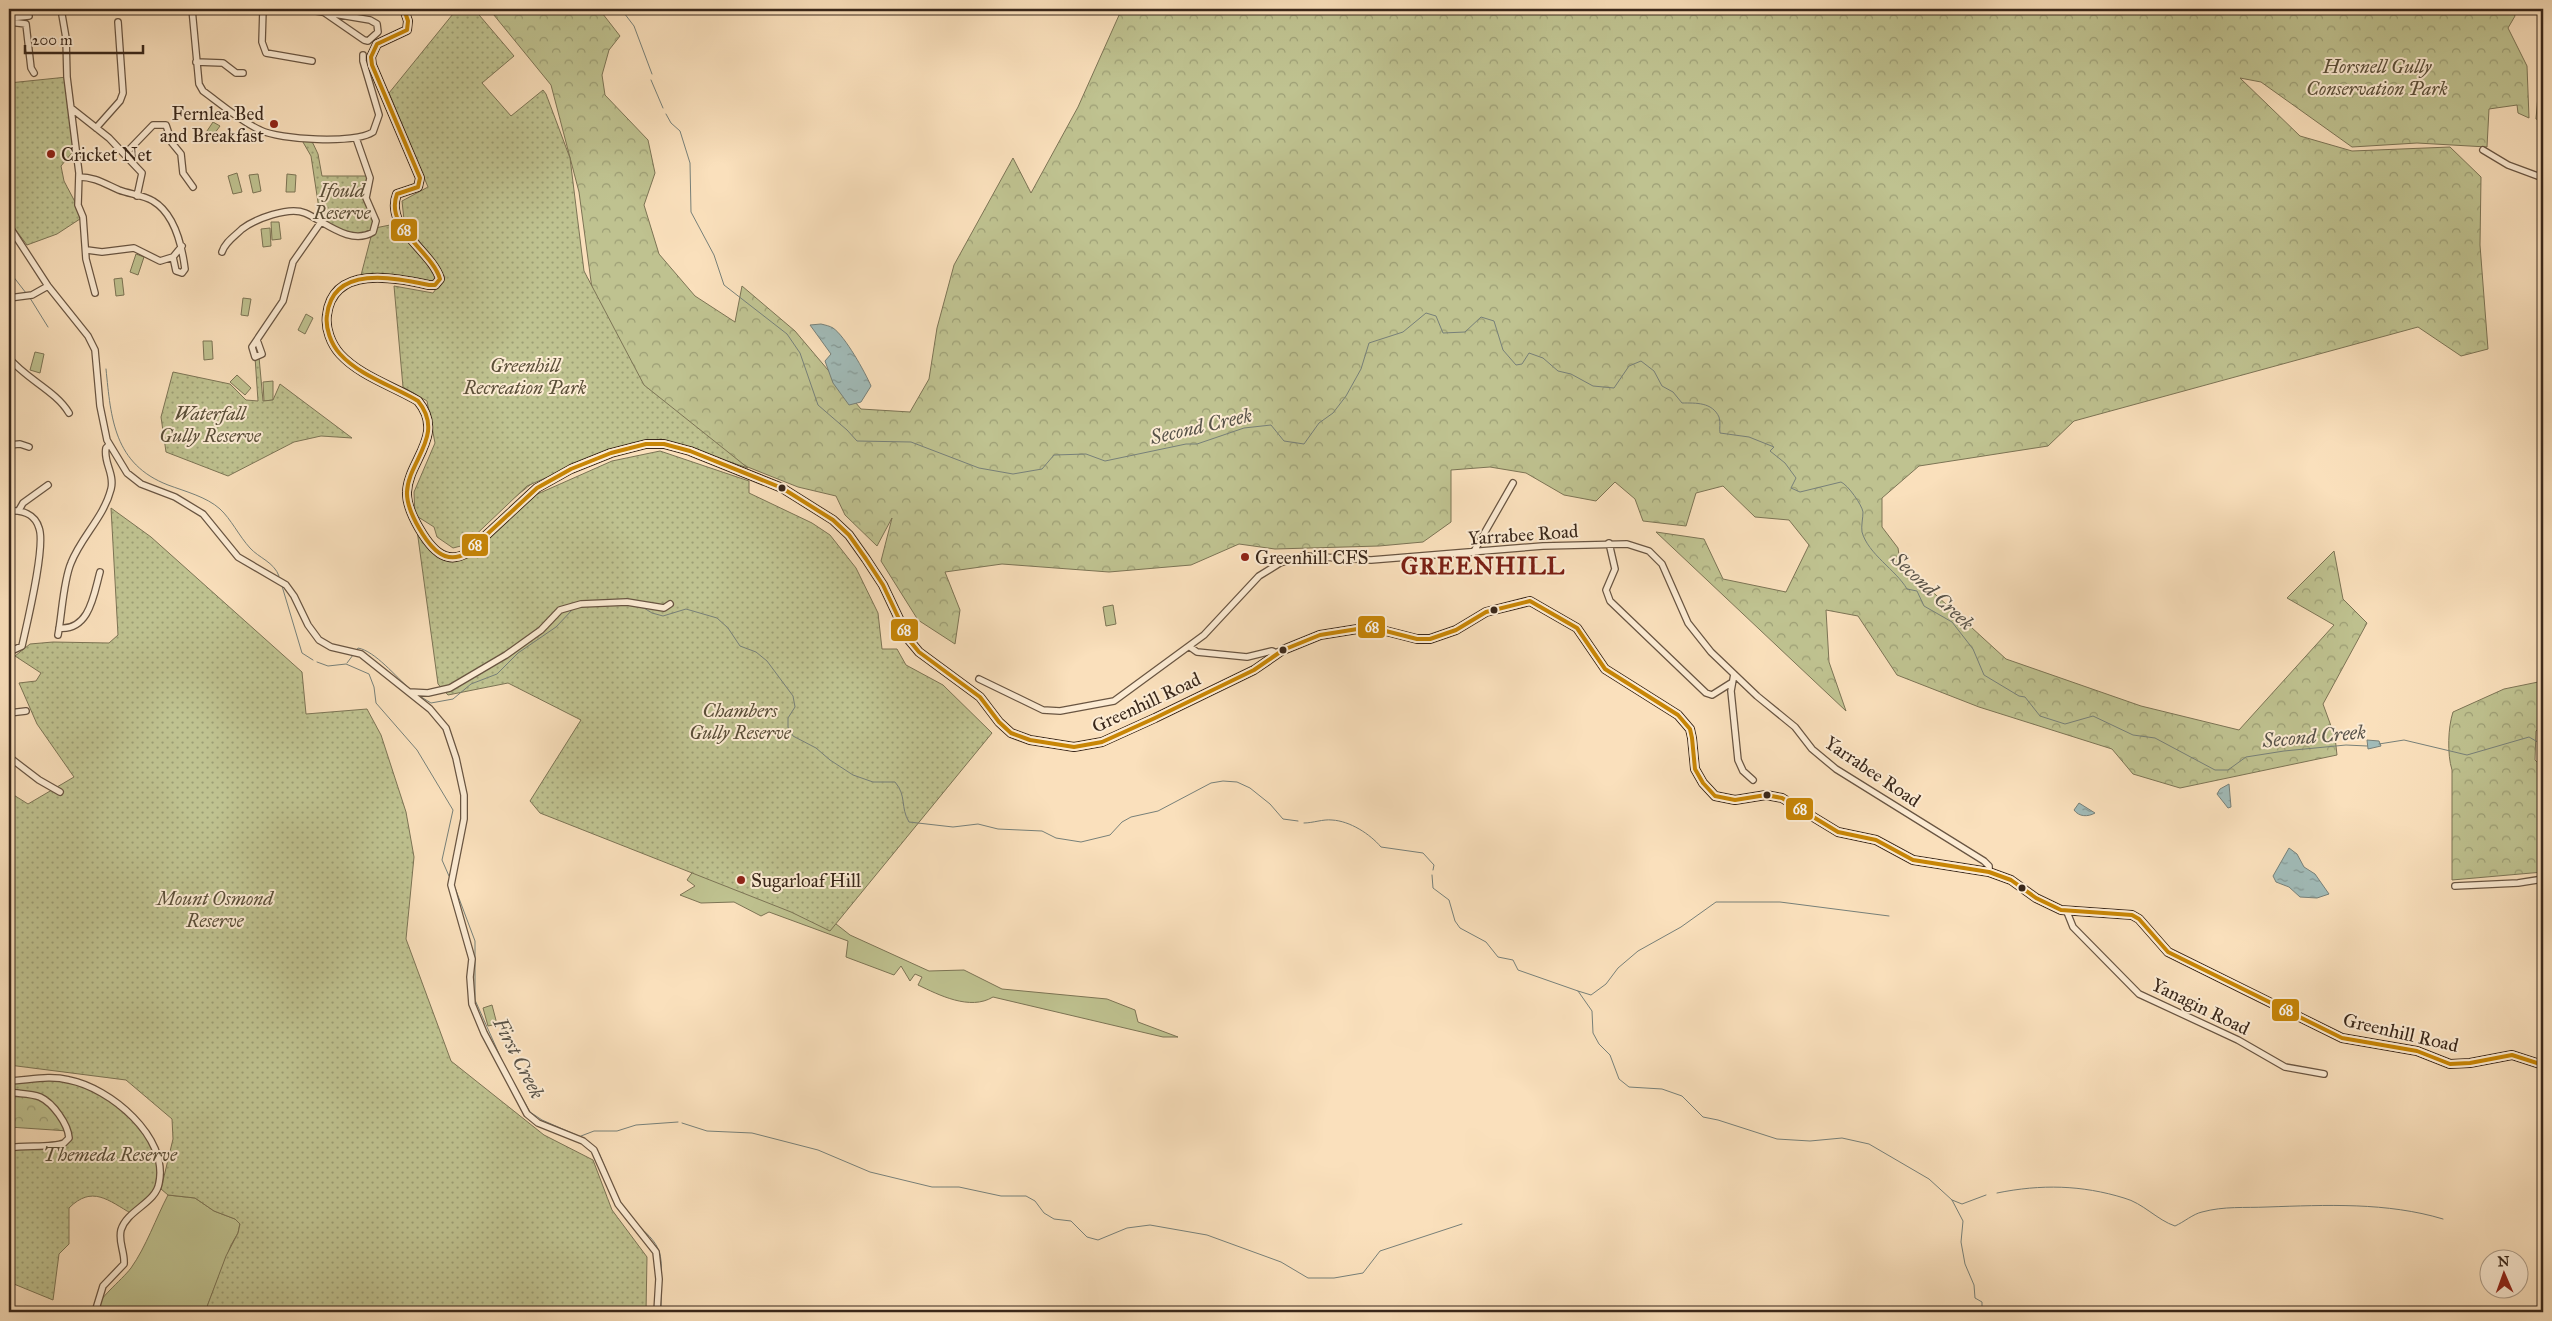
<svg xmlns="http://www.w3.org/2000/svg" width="2552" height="1321" viewBox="0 0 2552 1321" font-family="'IM FELL Great Primer',serif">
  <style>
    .green { fill: #bfc290; stroke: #7c7455 }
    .forest { fill: url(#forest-crowns); stroke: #7c7455 }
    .park { fill: url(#park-dots); stroke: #7c7455 }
    .water { fill: url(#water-ripples); stroke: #778079 }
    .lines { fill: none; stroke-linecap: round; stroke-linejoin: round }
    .stream { stroke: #778079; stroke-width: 1 }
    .minor-casing { stroke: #695542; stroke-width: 8 }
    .major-casing { stroke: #39271a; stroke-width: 10 }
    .minor { stroke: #fcebd3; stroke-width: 5.5 }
    .major { stroke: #fae0bc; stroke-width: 8 }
    .bus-1-casing { stroke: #fcebd3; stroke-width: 8 }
    .bus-1 { stroke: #c88606; stroke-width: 4 }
    .poi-dot { fill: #8f2418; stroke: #fcebd3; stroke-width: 2 }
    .bus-dot { fill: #39271a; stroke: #fcebd3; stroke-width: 2 }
    .labels { text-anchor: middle; stroke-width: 4; stroke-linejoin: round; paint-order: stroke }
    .park-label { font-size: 19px; font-style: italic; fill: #5a4e38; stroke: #fcebd3 }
    .poi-label { font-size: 19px; fill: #39271a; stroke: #fcebd3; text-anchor: start }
    .street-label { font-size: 19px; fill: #39271a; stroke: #fcebd3 }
    .water-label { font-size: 20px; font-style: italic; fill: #585349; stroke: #fcebd3 }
    .district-label { font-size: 24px; font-weight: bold; letter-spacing: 1px; fill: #7a1f14; stroke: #fcebd3 }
    .line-badge { stroke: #fcebd3; stroke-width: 2 }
    .badge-label { font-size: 14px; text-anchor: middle; font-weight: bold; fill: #fff }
  </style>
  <defs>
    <pattern id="forest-crowns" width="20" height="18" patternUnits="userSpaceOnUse" patternTransform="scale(1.25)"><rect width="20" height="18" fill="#bfc290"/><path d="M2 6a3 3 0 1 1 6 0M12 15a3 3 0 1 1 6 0" fill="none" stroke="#9c9e75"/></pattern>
    <pattern id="park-dots" width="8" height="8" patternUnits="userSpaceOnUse" patternTransform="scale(1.25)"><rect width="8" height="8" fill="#bfc290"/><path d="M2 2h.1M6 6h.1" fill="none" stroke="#9c9e75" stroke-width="1.8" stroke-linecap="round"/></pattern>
    <pattern id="water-ripples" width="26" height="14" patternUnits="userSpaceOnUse" patternTransform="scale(1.25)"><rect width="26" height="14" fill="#a1bbb8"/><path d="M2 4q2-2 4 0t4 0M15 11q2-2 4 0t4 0" fill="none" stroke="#849895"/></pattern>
  </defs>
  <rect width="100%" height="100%" fill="#fae0bc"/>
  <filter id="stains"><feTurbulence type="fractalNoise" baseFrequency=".004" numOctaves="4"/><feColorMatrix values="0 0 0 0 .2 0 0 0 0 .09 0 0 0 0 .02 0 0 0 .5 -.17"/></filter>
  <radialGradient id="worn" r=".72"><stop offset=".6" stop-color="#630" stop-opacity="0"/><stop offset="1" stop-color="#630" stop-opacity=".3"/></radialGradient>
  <path class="green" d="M213,122L220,126L209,141L203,137Z
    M237,173L242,192L233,194L228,176Z
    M258,174L261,191L253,193L249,175Z
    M287,174L296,175L295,192H286Z
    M271,222H279L281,239L272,240Z
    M270,228L271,246L263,247L261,229Z
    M136,254L144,257L138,275L130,272Z
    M122,278L124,295L116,296L114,279Z
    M243,298L251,299L248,316L241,315Z
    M306,314L313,318L305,334L298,330Z
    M203,341H212L213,359L204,360Z
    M35,352L44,354L40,373L30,370Z
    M237,375L251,388L245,395L230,382Z
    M273,381V400L264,401L263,382Z
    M1113,605L1116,624L1106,626L1103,607Z
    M709,848L812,905L850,935L929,971L964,970L1002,989L1107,999L1135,1010L1138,1022L1178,1037H1163L993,997C970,1011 939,995 918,985L922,977L915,974L910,981L901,966L894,975L846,957L848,941L769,912L761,916L734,902L701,903L680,895L695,886L687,880Z
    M492,1005L497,1024L488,1026L483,1008Z
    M168,1195L195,1198L214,1211L235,1219L240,1223L238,1233L231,1245L205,1312H95C97,1299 121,1281 131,1268C146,1247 156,1218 168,1195Z"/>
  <path class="forest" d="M489,9H599L620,36L609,50L602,75L605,95L648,140L655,173L644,205L659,254L695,296L735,322L742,286L795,331L861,409L910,412L929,379L937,328L954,265L1013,158L1031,193L1078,107L1120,13L1125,9H2513L2515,16L2508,28L2527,66L2529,118L2518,113L2517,105L2489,109L2487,147L2417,143L2352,147L2261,82L2240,78L2300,136L2352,151L2450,147L2481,177L2480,245L2488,349L2461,356L2418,327L2074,421L2048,446L1919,466L1882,498V527L1898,548L1901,569L1925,585L2006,659L2141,706L2239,730L2334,625L2287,598L2334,551L2343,599L2367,623L2323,704L2335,737L2337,755L2180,788L2133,774L2112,749L1979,707L1897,675L1858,616L1826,610L1829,662L1846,711L1656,532L1704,539L1723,579L1786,592L1809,545L1789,520L1755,517L1723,486L1696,493L1686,526L1643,521L1635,499L1615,482L1596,501L1564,495L1526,473L1490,467L1451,470V522L1423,542L1379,546L1275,549L1239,544L1191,565L1109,572L1002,564L945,572L960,610L955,644L918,620L881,561L892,518L877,546L845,515L836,496L798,487L667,435L555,465L459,542L602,363L579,192L551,85Z
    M2543,23V47L2538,43L2539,27Z
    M2543,69V122L2536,119L2540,71Z
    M2543,681V725L2536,731L2535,760L2543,768V872L2452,880V770C2447,754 2448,727 2453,712L2504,689Z
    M38,1077L68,1131L9,1127V1081Z"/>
  <path class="park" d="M457,9H474L514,56L482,83L511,116L543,90L546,94L570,158L584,271L644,385L748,468L661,439L610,450L527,486L465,545L453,548L437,537L434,527L415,515L414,492L435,443L427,401L403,387L394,286L433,293L445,277L404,220L402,201L428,187L389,93Z
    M67,77L76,148L61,166L64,181L83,217L57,234L27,245L9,221V83Z
    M300,137H310L318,154L322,176H370L366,198L375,217V228L400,223L436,271L439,282L360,279L372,233L354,235L321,222L311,156Z
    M255,357H259L263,401L273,400L280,384L352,438L321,436L294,442L228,476L166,452L161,417L173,372L230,384L246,400L258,401Z
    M660,451L749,481V493L812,523L830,535L856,568L878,613L882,649H897L906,665L943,685L992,733L830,931L791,912L540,813L530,801L581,720L508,683L448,695L438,684L417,530L436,555L450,562L471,556L533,496L612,461Z
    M111,508L151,537L302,672L306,714L367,709L381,735L406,812L414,857L406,939L451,1061L544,1135L593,1160L612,1210L647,1257L646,1312H205L226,1256L238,1233L240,1224L235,1219L214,1211L195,1198L168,1195L161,1189L173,1139L172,1119L126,1080L9,1065V792L28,804L74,777L37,724L19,683L36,681L41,673L15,656L30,644L53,642L109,643L118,635Z
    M52,1077L102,1092L141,1126L157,1158L158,1189L132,1214C108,1200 92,1185 69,1208V1244L59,1254L53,1300L9,1282V1148L58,1145L68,1139L67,1127L46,1101L9,1092V1081Z"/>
  <path class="water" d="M821,324C825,325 830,326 833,328C845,336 865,372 871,386L861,402L849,405L833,383L825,361L831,354L810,325Z
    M2367,740L2379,741L2381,746L2368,749Z
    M2229,784L2231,807L2228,808L2217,794L2220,789Z
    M2079,803L2095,813C2088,817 2079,817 2074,810Z
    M2289,848L2297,854L2304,867L2315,874L2329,894L2317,898L2300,897L2289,887L2276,882L2273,876Z"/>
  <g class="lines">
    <path class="stream" d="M621,9L634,26L652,74
      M651,80L663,108
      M666,114L671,123L680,131L690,163L691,212L714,255L724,285L787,334L800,353L818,405L847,430L857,441L911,442L979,468L1013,474L1042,469L1054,455L1086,454L1105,461L1186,444H1197L1244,428L1271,425L1284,441L1304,444L1319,423L1333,413L1346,396L1361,369L1369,343L1403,332L1426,313L1436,316L1443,333L1465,332L1481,317L1494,321L1503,350L1516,365L1522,364L1529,353L1543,358L1558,371L1571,374L1593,386L1614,388L1629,366L1641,361L1654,371L1662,386L1673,392L1682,403C1696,403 1712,402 1719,417C1721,423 1719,428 1720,433L1749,437L1774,447L1770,451L1785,463L1796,478L1791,488L1800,492L1841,482C1848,485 1862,505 1863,512C1863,518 1861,526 1862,532C1868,554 1896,570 1907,589L1917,591L1924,606L1952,622L1973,649L1984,675L2019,696L2025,697L2040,716L2065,724L2093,716L2133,735L2155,738L2215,770H2228L2246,757L2284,751L2346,745L2367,746
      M9,271L26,293
      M30,298L48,327
      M106,369C111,419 114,464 168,485C184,491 207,497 220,509C231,519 239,536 250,548C259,558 274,562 279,576
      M282,586L302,653L313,660
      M589,606L628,605L644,608L652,613L663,616L686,609L717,618L728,628L740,646L756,652L767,661L793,696L795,707L788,718V727L793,736L816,748L830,760L853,775L873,782H895C907,796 900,807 909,822L953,827L978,824L998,829L1042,831L1056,838L1081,842L1110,835L1122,822L1131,817L1158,811L1211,783L1223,781L1237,782L1250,788L1270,804L1283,819L1298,821
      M356,651L358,648C375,651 396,677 410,689
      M317,662L328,666L346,664L369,674L374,687L376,703L417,750L453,810L442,860L449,876
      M347,663L353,655
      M418,695L431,703L453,699L471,684L497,674L518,653L556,627L573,609
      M2379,744L2404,740L2467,755L2529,737L2543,745
      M1304,823C1313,823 1323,819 1332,820C1350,821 1370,834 1381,847L1423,853L1434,865L1433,870
      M1432,875L1433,888L1449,900L1455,921L1460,928L1486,942L1498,957L1513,960L1518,970L1578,991L1592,1011L1593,1033L1599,1044L1610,1055L1619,1079L1629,1087L1662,1089L1682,1096L1703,1117L1718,1120L1777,1139L1810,1141L1842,1138L1869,1144L1929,1179L1952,1200L1963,1221L1961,1242L1965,1264L1974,1285L1975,1298L1982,1302V1312
      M454,885L475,941V1000L504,1065L530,1112L542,1120L581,1137
      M1578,991L1591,995L1606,984L1618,968L1638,951L1681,927L1716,902H1780L1889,916
      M682,1123L707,1131L752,1133L818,1150L870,1172L932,1187H959L1001,1196H1026L1035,1201L1044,1213L1054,1219L1071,1221L1087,1237L1098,1240L1127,1228L1150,1225L1207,1235L1281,1262L1308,1278H1334L1363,1273L1380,1251L1462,1224
      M581,1136L594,1131H617L636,1125L678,1122
      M599,1153L613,1186
      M1997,1193C2041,1184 2082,1185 2124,1198C2143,1203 2157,1220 2175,1226C2184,1222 2193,1214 2202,1212C2224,1206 2245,1208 2267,1207C2326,1205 2387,1202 2443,1219
      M1952,1200L1962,1204L1986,1195
      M638,1225C657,1243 663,1249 661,1277
      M661,1312V1293"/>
    <g class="minor-casing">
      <path id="minor" d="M61,9L66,38L67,77L79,173L78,205L83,217L86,259L95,293
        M192,9L199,84L203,91C221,104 240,121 260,130C280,140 355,144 373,132L379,115L363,61V55
        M263,9L262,42L266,53L312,61
        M304,9L370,20L377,24L378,32L368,41L364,40L322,11
        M9,18L29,16
        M9,22L26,24L31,68L34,73
        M196,62L223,63L236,73H243
        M71,108L109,138L142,173L137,196
        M96,128L120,101L123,93L118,22
        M2483,150L2508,165L2543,178
        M125,154L153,125H166L172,143L181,154L183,173L193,187
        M79,177C95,177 105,184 119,190C129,194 144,195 153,201C175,214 182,246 185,269L182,273L176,271L173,257
        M9,226L48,286L88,336L95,350L100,406L107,440L127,473L141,484L175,497L203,514L238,557L286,585L294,596L308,625L319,640L331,647L361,654L430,709L446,728L456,758L464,795V819L451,885L472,959L470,977L472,1004L484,1033L527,1114L538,1123L583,1141L594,1150L618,1204L656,1252L659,1279L657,1312
        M87,250L102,252L134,248L160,261L173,257L182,246
        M222,252C225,242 235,236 242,229C255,219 289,206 305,213C324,221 350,246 373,232L376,221L366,198L370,178L356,138
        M9,298L32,295L48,286
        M257,340L262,354L255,357L252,347L283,301L293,262L321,222
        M9,358C26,379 56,391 69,413
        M9,445L20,444L29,447
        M19,510L23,503L48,485
        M9,511C22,510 35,514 39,528C46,546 27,623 22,646L9,652
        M1609,543L1615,569L1606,590L1610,601L1706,693L1712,695L1731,683
        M1473,553L1513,483
        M59,628C90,631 94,593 100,572
        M58,635C62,615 63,582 71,563C81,537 104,517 111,489C115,474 103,462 106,448L109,445
        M1190,647L1197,652L1247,657L1272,651L1277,653
        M1734,674L1731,691L1738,760L1743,771L1753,780
        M979,679L1043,710L1060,711L1114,701L1204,635L1259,576L1280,563L1305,556L1371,560L1543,546L1627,544L1649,551L1662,564L1688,623L1711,652L1757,696L1795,727L1812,749L1836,769L1984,861L1989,866V872
        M409,692L428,693L450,688L506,655L541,630L560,610L581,604L627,602L664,608L670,604
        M9,713L26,711
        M9,757L39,780L60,792
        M2455,886L2518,883L2543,879
        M2067,912L2073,927L2139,994L2238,1040L2285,1067L2324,1074
        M9,1081C30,1080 49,1075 69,1080C110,1088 169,1137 159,1183C156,1203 127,1210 121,1230C118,1242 125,1252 124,1264L103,1286L95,1312
        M9,1092C19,1094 30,1093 40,1097C53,1103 68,1124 69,1138L64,1143C51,1148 26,1145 9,1148"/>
    </g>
    <g class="major-casing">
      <path id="major" d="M404,9L408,21L407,30L377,44L371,57L372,65L420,178L418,187L397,194C384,228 432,251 440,279L435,285H429C396,278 333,264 327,315C325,328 331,344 340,354C360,376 393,386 418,401C446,435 408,461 407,492C406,510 428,550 445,556C453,559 460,557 467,553L537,488L571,469L611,453L646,444H664L690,451L782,488L833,520L849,535L866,559L883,585L909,640L919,652L980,697L999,722L1011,733L1030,740L1074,747L1102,742L1155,718L1254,670L1283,650L1320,635L1370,627L1417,639H1430L1456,630L1486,612L1530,601L1577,628L1605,669L1678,715L1690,729L1692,738L1695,769L1703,783L1715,796L1735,800L1766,795L1782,798L1838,832L1876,840L1913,860L1989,872L2011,880L2036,898L2061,910L2132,915L2139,919L2168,952L2342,1038L2417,1051L2450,1064L2470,1063L2512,1055L2543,1065"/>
    </g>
    <use href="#minor" class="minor"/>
    <use href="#major" class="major"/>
    <g class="bus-1-casing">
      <path id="bus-1" d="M404,9L408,21L407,30L377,44L371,57L372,65L420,178L418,187L397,194C384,228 432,251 440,279L435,285H429C396,278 333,264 327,315C325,328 331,344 340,354C360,376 393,386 418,401C446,435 408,461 407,492C406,510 428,550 445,556C453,559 460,557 467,553L537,488L571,469L611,453L646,444H664L690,451L782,488L833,520L849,535L866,559L883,585L909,640L919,652L980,697L999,722L1011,733L1030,740L1074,747L1102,742L1155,718L1254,670L1283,650L1320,635L1370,627L1417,639H1430L1456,630L1486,612L1530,601L1577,628L1605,669L1678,715L1690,729L1692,738L1695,769L1703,783L1715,796L1735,800L1766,795L1782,798L1838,832L1876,840L1913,860L1989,872L2011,880L2036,898L2061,910L2132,915L2139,919L2168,952L2342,1038L2417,1051L2450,1064L2470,1063L2512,1055L2543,1065"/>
    </g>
    <use href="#bus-1" class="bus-1"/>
  </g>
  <g class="poi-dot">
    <circle cx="274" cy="124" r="5"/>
    <circle cx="51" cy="154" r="5"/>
    <circle cx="1245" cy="557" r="5"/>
    <circle cx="741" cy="880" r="5"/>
  </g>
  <g class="bus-dot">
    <circle cx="782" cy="488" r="4.5"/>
    <circle cx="1494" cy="610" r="4.5"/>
    <circle cx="1283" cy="650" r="4.5"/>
    <circle cx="1767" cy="795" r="4.5"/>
    <circle cx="2022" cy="888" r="4.5"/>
  </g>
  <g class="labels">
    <g class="park-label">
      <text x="2377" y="73">Horsnell Gully<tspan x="2377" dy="22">Conservation Park</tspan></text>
      <text x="342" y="197">Ifould<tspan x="342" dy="22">Reserve</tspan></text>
      <text x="525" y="372">Greenhill<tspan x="525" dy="22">Recreation Park</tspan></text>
      <text x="210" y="420">Waterfall<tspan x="210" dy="22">Gully Reserve</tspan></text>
      <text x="740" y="717">Chambers<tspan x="740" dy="22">Gully Reserve</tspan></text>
      <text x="215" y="905">Mount Osmond<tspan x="215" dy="22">Reserve</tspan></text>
      <text x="110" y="1161">Themeda Reserve</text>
    </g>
    <g class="poi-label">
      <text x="264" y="120" text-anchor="end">Fernlea Bed<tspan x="264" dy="22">and Breakfast</tspan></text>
      <text x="61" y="161">Cricket Net</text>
      <text x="1255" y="564">Greenhill CFS</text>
      <text x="751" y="887">Sugarloaf Hill</text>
    </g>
    <g class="street-label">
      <text transform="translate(1523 534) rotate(-4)" y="7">Yarrabee Road</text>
      <text transform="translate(1146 702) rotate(-25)" y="7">Greenhill Road</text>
      <text transform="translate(1873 771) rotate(34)" y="7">Yarrabee Road</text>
      <text transform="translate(2201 1006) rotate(26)" y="7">Yanagin Road</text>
      <text transform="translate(2401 1032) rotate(13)" y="7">Greenhill Road</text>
    </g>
    <g class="water-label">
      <text transform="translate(1201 426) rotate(-13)" y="7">Second Creek</text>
      <text transform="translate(1933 591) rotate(43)" y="7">Second Creek</text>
      <text transform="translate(2314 736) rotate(-5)" y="7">Second Creek</text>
      <text transform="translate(519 1058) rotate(63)" y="7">First Creek</text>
    </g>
    <g class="district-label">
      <text x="1483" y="574">GREENHILL</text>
    </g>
  </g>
  <g class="line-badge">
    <rect x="390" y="218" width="28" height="24" rx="5" fill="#c88606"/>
    <rect x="461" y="533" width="28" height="24" rx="5" fill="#c88606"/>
    <rect x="1357" y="615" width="29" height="24" rx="5" fill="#c88606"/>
    <rect x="890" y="618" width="29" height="24" rx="5" fill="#c88606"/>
    <rect x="1785" y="797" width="29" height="24" rx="5" fill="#c88606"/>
    <rect x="2271" y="998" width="29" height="24" rx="5" fill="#c88606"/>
  </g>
  <g class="badge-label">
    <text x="404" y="235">68</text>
    <text x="475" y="550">68</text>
    <text x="1372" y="632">68</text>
    <text x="904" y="635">68</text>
    <text x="1800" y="814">68</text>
    <text x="2286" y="1015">68</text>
  </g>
  <rect width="2552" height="1321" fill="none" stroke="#fae0bc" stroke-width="30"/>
  <rect x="10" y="10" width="2532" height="1301" fill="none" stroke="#39271a" stroke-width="2.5"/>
  <rect x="15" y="15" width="2522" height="1291" fill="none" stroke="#39271a"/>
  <g transform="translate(2504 1274) rotate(358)"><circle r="24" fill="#fcebd3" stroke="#ae9d89"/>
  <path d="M0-4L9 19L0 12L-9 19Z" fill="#8f2418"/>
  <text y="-8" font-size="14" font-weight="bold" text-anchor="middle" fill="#39271a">N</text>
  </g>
  <path d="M25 45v8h118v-8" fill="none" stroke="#39271a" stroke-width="2.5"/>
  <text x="32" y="45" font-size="15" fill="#39271a" stroke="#fcebd3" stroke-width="4" paint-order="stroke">200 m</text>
  <rect width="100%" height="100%" filter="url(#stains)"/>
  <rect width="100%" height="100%" fill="url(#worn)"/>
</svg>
